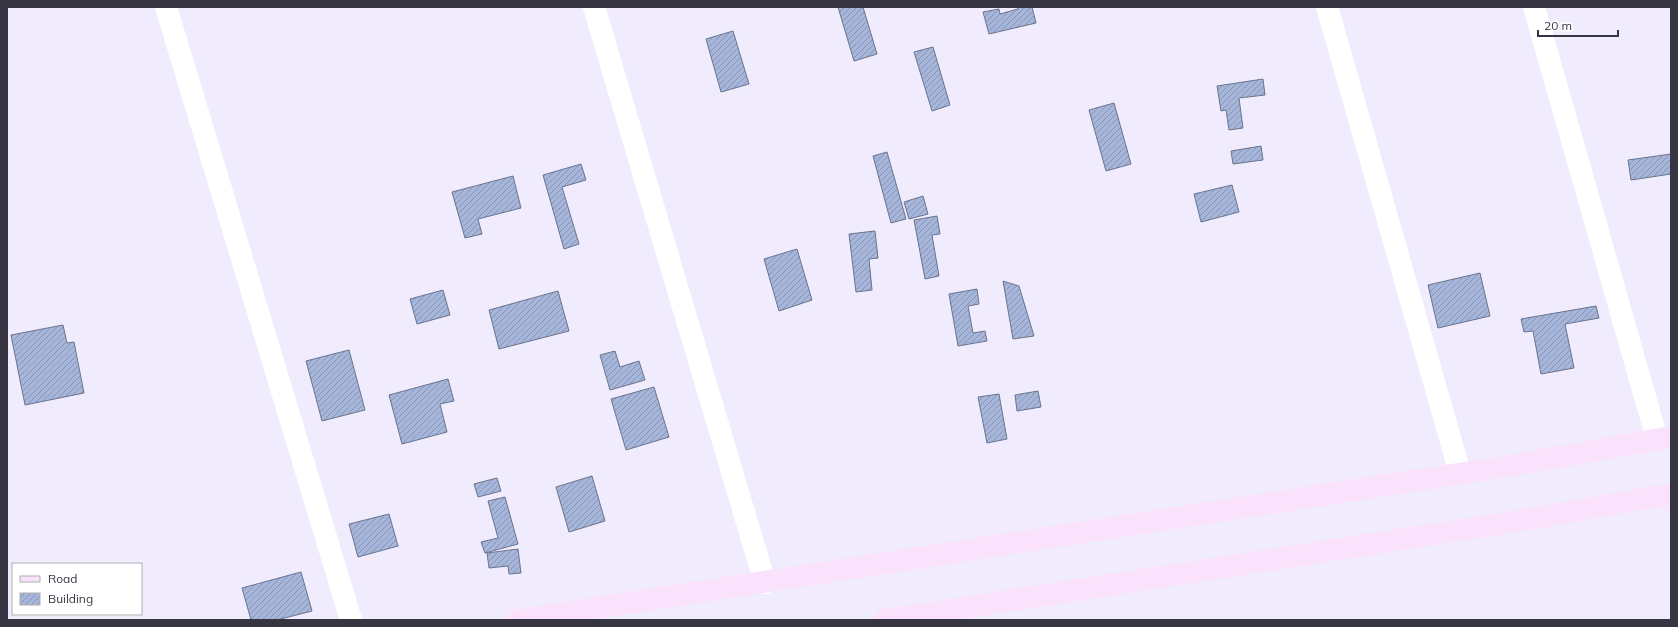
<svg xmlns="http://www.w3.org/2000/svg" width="1678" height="627" viewBox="0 0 1678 627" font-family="Mulish,sans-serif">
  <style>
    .building { fill: url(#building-hatch); stroke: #6a748d }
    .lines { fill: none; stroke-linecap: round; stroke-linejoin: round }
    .street { stroke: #fff; stroke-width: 22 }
    .secondary { stroke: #fae2fd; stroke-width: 22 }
  </style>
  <defs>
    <pattern id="building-hatch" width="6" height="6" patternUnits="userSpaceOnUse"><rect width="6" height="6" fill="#a6b5da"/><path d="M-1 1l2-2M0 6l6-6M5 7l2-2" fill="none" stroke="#8894b2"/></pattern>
  </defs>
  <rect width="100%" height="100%" fill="#f0ecfe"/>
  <path class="building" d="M838,7H863L877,54L854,61Z
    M1017,7H1032L1036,23L989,34L983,12L999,9L1000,14L1018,9Z
    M733,31L749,84L721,92L706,39Z
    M933,47L950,105L932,111L914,52Z
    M1263,79L1265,95L1239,98L1243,128L1229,130L1226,110L1221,111L1217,86Z
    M1114,103L1131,164L1106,171L1089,110Z
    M1261,146L1263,160L1233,164L1231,151Z
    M887,152L906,219L891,223L873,156Z
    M1671,154V174L1631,180L1628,160Z
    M581,164L586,180L562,187L579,244L564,249L543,175Z
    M513,176L521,208L478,219L482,234L465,238L452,192Z
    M1232,185L1239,212L1201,222L1194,194Z
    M923,196L928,214L909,219L904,202Z
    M937,216L940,234L932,235L939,276L925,279L914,220Z
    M875,231L878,258L869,259L872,290L856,292L849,234Z
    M797,249L812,300L779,311L764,259Z
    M1480,273L1490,316L1438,328L1428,285Z
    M1003,281L1019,286L1034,336L1013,339Z
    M977,289L979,304L968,306L973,333L985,331L987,341L958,346L949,294Z
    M443,290L450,315L417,324L410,299Z
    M558,291L569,331L499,349L489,310Z
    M1596,306L1599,318L1565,324L1574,368L1541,374L1533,331L1524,332L1521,319Z
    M63,325L67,343L74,342L84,393L25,405L11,335Z
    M349,350L365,410L322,421L306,361Z
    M615,351L620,367L639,361L645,380L610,390L600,355Z
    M448,379L454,401L440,404L447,432L402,444L389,395Z
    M654,387L669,437L626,450L611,399Z
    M1038,391L1041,407L1017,411L1015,395Z
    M999,394L1007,439L987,443L978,397Z
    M592,476L605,521L569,532L556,487Z
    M497,478L501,491L478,497L474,484Z
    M505,497L518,544L485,553L481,542L498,538L488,501Z
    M389,514L398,546L358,557L349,524Z
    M518,549L521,573L509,574L508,566L489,568L487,553Z
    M301,572L312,611L277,620H251L242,588Z"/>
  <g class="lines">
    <path class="street" d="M166,7L351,620
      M594,7L765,583
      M1327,7L1460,473
      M1534,7L1657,439"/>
    <path class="secondary" d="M518,620L1503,467L1671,437
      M885,620L1512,522L1671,494"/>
  </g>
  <rect width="1678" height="627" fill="none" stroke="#373541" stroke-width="16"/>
  <rect x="12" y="563" width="130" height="52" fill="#ffffff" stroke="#afaeb3"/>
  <rect x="20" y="576" width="20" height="6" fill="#fae2fd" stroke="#afaeb3"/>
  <text x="48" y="583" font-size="12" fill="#373541">Road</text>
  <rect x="20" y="593" width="20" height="12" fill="url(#building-hatch)" stroke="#afaeb3"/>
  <text x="48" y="603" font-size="12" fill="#373541">Building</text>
  <path d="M1538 30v6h80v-6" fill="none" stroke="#373541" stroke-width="2"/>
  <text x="1544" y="30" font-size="12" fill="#373541" stroke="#ffffff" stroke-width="3" paint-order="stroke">20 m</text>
</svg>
